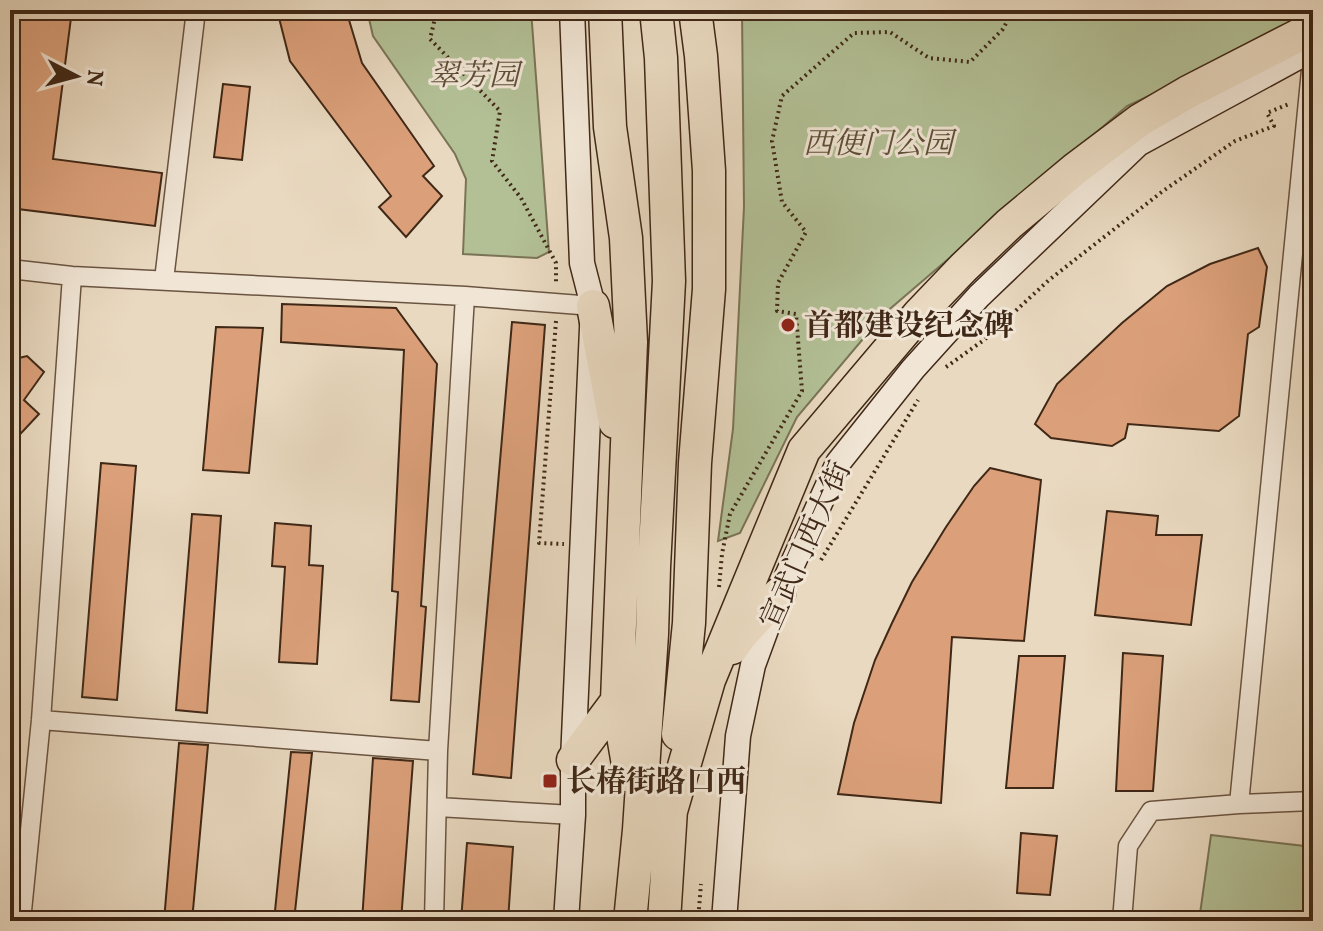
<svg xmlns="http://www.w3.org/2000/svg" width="1323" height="931" viewBox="0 0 1323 931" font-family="Vollkorn,'Noto Serif SC',serif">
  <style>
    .green { fill: #b3c096; stroke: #7a7456; stroke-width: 2 }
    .building { fill: #dba07a; stroke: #402817; stroke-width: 2 }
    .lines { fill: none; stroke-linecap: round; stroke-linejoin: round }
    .street-casing { stroke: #6a5441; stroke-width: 21 }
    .secondary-casing { stroke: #402817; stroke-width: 27 }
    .highway-casing { stroke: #402817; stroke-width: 35 }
    .path { stroke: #402817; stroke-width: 4; stroke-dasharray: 2 4; stroke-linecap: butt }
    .street { stroke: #f1e6d6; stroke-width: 18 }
    .secondary { stroke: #f1e6d6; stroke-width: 24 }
    .highway { stroke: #e9d9c0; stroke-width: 32 }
    .poi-dot { fill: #8f2418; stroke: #f1e6d6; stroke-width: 3 }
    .labels { text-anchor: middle; stroke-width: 6; stroke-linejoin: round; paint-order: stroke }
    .park-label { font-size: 30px; font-style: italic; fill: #5d4e37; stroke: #f1e6d6 }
    .poi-label { font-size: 30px; font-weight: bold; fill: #402817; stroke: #f1e6d6; text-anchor: start }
    .street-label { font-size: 30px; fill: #402817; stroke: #f1e6d6 }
  </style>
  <rect width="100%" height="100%" fill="#e9d9c0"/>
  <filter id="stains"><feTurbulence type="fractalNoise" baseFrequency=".0025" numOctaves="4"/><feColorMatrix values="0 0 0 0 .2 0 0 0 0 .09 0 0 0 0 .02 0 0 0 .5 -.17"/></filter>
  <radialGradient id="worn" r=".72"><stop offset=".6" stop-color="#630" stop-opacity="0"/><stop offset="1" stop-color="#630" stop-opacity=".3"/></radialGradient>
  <path class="green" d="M367,10H531L549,252L537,258L463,254L466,179L455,154L373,36Z
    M742,10H1313V19L1127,106L884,314L797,417L740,533L718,541L733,429L744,207Z
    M1211,835L1313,847V921H1199Z"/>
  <path class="building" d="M17,10H72L53,159L162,173L155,226L10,208V64Z
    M277,10H346L362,63L434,166L423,176L442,196L406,237L379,207L391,196L290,61Z
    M223,84L250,87L242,160L214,157Z
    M1258,248L1267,267L1259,327L1248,334L1239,416L1219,431L1128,424L1125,438L1112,446L1051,438L1035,424L1057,384L1122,323L1167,286L1210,264Z
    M282,304L396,308L437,364L421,606L426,607L419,702L391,700L398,592L392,591L404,350L281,342Z
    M512,322L545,325L511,778L473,774Z
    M216,327L263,328L249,473L203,470Z
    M27,356L44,372L24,400L39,414L10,445V365L19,358Z
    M101,463L136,466L117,700L82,697Z
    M990,468L1041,480L1024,641L952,637L941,803L838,794L854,723L875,660L892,623L912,582L946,527L974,486Z
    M1107,511L1158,516L1156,535H1202L1191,625L1095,615Z
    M192,514L221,516L207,713L176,710Z
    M275,523L311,526L309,565L323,566L317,664L279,662L285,567L272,566Z
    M1123,653L1163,656L1153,791H1116Z
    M1019,656H1065L1053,788H1006Z
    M179,743L208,745L192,921H164Z
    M291,752L312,753L294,921H274Z
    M373,758L413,761L401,921H362Z
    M1021,833L1057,836L1050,895L1017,893Z
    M467,843L513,847L508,921H461Z"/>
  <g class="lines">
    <g class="street-casing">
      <path id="street" d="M10,269L72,276L465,296L593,306
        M164,280L196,10
        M41,720L438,751
        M1239,804L1313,50
        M438,807L573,815
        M21,921L41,720L72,276
        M434,921L438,751L465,296
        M1122,921L1128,846L1151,811L1239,804L1313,801"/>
    </g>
    <g class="secondary-casing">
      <path id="secondary" d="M566,921L573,815V760L593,306L582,263L572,10
        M724,921L738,736L753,665L779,594L838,463L913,369L979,296L1138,144L1313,49"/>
    </g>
    <g class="highway-casing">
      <path id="highway" d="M605,10L610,127L626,238L631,342L617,701L630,776
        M593,306L615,422
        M732,648L741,635L779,594
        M678,734L689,623L695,463L709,289V171L701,56L695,10
        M573,760L617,701
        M671,811L709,680L804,450L919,314L963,268L1009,224L1075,169L1140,120L1188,92L1313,28
        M630,921L639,830L652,634L654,567L669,281L661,58L656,10
        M664,921L672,793"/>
    </g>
    <path class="path" d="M437,10L430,39L500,111L492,161L521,198L556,263V284
      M556,321L539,543L564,544
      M946,367L984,340L1049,280L1163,191L1235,141L1274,126L1267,113L1289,104
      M821,560L918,400
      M719,587L722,554L730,514L802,391L796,314L777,311L778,283L806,232L782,202L772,141L782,96L854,33L890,32L929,58L970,62L1003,29L1013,10
      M698,921L701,884"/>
    <use href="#street" class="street"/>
    <use href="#secondary" class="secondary"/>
    <use href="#highway" class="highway"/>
  </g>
  <g class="poi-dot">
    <circle cx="788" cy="325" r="8"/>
    <rect x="542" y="773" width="16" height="16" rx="4"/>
  </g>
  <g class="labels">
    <g class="park-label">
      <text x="474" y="85">翠芳园</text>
      <text x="878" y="153">西便门公园</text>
    </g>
    <g class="poi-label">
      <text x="804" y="335">首都建设纪念碑</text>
      <text x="566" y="791">长椿街路口西</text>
    </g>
    <g class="street-label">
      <text transform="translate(805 545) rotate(-66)" y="10">宣武门西大街</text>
    </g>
  </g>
  <rect width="1323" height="931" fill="none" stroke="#e9d9c0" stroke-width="40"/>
  <rect x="12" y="12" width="1299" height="907" fill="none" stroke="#402817" stroke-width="4"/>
  <rect x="20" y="20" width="1283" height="891" fill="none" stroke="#402817" stroke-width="2"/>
  <g transform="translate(76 76) rotate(96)" stroke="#f1e6d6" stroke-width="6" paint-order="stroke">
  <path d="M0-6L14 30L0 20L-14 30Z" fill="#402817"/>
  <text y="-12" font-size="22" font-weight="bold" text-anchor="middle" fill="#402817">N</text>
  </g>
  <rect width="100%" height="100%" filter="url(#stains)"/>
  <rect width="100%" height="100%" fill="url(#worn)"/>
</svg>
